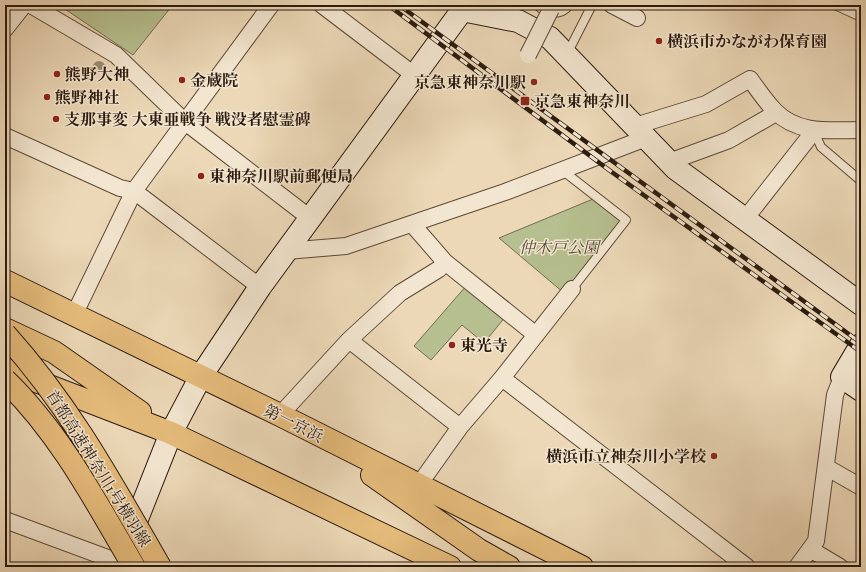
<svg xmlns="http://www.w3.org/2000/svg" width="866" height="572" viewBox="0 0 866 572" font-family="'Sorts Mill Goudy','Noto Serif JP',serif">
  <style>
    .green { fill: #b6bf8f; stroke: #716d4e }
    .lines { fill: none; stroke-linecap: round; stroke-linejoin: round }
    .lane-casing { stroke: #5c4a38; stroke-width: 10 }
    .street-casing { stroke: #5c4a38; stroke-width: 18 }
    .secondary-casing { stroke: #2c1b0e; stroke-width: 24 }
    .highway-casing { stroke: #2c1b0e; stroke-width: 24 }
    .lane { stroke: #f3e6d0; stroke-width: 8 }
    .street { stroke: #f3e6d0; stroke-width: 16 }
    .secondary { stroke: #f3e6d0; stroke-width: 22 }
    .highway { stroke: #e6bc7c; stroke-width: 22 }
    .rail-casing { stroke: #2c1b0e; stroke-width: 4.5 }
    .rail { stroke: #f3e6d0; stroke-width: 3; stroke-dasharray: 9; stroke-linecap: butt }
    .street-bridge-casing { stroke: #5c4a38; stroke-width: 18; stroke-linecap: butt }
    .highway-bridge-casing { stroke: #2c1b0e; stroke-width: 24; stroke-linecap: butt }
    .street-bridge { stroke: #f3e6d0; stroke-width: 16 }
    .highway-bridge { stroke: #e6bc7c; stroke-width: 22 }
    .tree { fill: #998b70 }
    .poi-dot { fill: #8f2418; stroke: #f3e6d0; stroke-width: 1.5 }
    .labels { text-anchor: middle; stroke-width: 3; stroke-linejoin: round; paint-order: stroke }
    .poi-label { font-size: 16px; font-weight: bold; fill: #2c1b0e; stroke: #f3e6d0; text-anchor: start }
    .park-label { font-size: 16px; font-style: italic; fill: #554c35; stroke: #f3e6d0 }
    .street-label { font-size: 16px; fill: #2c1b0e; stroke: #f3e6d0 }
  </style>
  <rect width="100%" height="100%" fill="#ecd8b7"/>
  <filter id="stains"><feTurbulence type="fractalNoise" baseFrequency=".005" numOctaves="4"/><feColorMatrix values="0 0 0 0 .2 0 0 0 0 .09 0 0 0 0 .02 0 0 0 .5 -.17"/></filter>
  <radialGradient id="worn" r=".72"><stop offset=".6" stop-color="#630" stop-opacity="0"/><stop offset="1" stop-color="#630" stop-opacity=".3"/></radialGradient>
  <path class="green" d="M59,5H168L171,7L133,55Z
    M593,199L621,221L564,293L499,238Z
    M467,285L506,316L484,343L462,325L431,360L414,346Z"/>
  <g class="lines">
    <g class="lane-casing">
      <path id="lane" d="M835,5L861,17
        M567,54L592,5
        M814,131L821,147L861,181
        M562,170L626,220L572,289"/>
    </g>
    <g class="street-casing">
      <path id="street" d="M31,5L116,55L184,121L310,218
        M322,5L414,75
        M543,5C550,10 558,10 564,5
        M612,5L637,18
        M5,29L24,5
        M635,126L706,104L750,79C758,90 766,102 775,111C798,135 832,130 861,130
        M5,136L120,188L134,191L260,287
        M669,162L729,140L776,113
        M745,219L814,131
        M412,224L445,262L536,335
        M286,251L346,246L505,192L646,138
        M572,289L502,378L747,567
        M74,315L134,191L271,5
        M349,340L460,427
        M280,415L349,340L400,293L439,269L445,262
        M826,467L861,487
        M418,486L460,427L502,378
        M5,520L129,566
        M810,549L840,567
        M797,567L816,541L835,395L842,377"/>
    </g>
    <g class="secondary-casing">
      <path id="secondary" d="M462,10L518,21L550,38L675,168L861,304
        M861,345L842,377L861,390
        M118,567L171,433L201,376L260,287L466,5"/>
    </g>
    <g class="highway-casing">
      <path id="highway" d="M5,281L280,415L582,567
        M5,329L54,352L140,412
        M5,369L171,433L450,567
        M372,475L479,550L509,567"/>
    </g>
    <use href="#lane" class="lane"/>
    <use href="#street" class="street"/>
    <use href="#secondary" class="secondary"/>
    <use href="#highway" class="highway"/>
    <g class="rail-casing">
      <path id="rail" d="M388,5L609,170L861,352
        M399,5L861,343"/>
    </g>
    <use href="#rail" class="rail"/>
    <g class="street-bridge-casing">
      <path id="street-bridge" d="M528,55L551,9"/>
    </g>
    <g class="highway-bridge-casing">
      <path id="highway-bridge" d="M5,334C70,406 112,484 160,567
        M5,380C60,433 96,502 134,567"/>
    </g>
    <use href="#street-bridge" class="street-bridge"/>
    <use href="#highway-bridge" class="highway-bridge"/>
  </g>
  <circle class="tree" cx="99" cy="67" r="6"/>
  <g class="poi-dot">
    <circle cx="659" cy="41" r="4"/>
    <circle cx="57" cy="74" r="4"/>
    <circle cx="182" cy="80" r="4"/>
    <circle cx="534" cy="82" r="4"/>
    <circle cx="47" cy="97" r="4"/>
    <rect x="520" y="96" width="10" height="10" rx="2"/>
    <circle cx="56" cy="119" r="4"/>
    <circle cx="201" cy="176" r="4"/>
    <circle cx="452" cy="345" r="4"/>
    <circle cx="714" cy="456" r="4"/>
  </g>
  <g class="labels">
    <g class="poi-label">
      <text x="667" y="47">横浜市かながわ保育園</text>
      <text x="65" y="80">熊野大神</text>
      <text x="190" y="86">金蔵院</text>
      <text x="526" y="88" text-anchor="end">京急東神奈川駅</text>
      <text x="55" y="103">熊野神社</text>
      <text x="534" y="107">京急東神奈川</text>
      <text x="64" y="125">支那事変 大東亜戦争 戦没者慰霊碑</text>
      <text x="209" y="182">東神奈川駅前郵便局</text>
      <text x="460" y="351">東光寺</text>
      <text x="706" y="462" text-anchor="end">横浜市立神奈川小学校</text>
    </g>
    <g class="park-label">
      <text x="559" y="253">仲木戸公園</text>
    </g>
    <g class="street-label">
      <text transform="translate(294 423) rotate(27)" y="6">第一京浜</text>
      <text transform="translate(99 468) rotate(58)" y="6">首都高速神奈川1号横羽線</text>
    </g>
  </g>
  <rect width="866" height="572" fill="none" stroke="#ecd8b7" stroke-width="20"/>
  <rect x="6" y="6" width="854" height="560" fill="none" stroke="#2c1b0e" stroke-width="2"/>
  <rect x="10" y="10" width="846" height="552" fill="none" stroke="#2c1b0e"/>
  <rect width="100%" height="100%" filter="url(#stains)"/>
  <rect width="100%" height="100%" fill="url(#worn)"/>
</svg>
